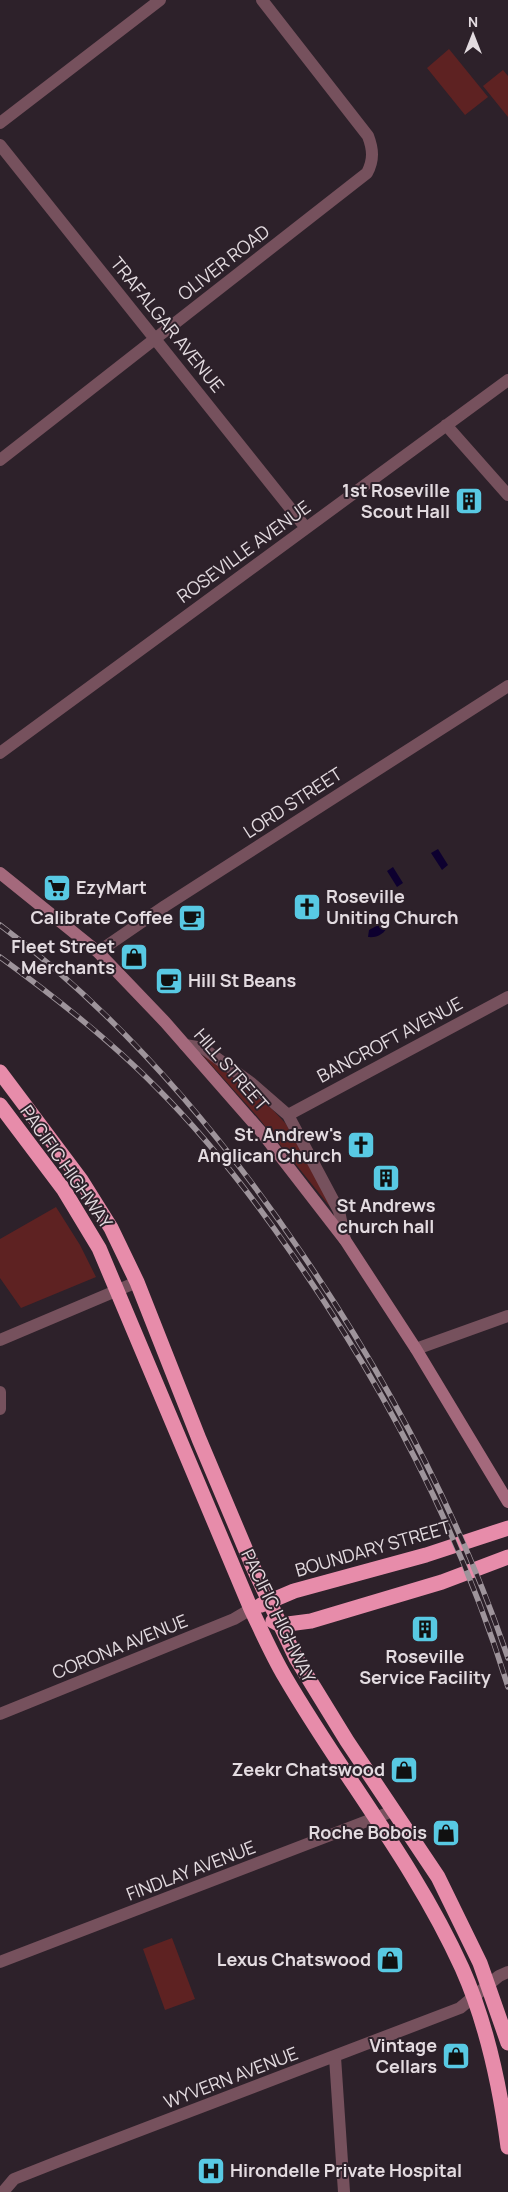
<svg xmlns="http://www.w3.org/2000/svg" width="508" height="2192" viewBox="0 0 508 2192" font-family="Manrope,sans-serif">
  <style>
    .green { fill: #5e2222 }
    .water { fill: #0d002f }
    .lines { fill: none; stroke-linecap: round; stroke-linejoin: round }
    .street { stroke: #76515d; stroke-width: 12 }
    .secondary { stroke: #a4697c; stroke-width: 12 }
    .highway { stroke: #e78caa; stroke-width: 15 }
    .rail-casing { stroke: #9e949b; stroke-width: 5.5 }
    .rail { stroke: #2d212a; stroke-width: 4; stroke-dasharray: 11; stroke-linecap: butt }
    .labels { text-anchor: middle; stroke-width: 4; stroke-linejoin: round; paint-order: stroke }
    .street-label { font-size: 18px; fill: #e3dbe0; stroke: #2d212a }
    .poi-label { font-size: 18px; font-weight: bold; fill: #e3dbe0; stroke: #2d212a; text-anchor: end }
  </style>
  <rect width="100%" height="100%" fill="#2d212a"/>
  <path class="green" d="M449,49L488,97L465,115L427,68Z
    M503,70L508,76V117L483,86Z
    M199,1051L272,1109L286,1124L335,1213L257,1116Z
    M56,1207L80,1245L96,1277L21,1308L0,1278V1239Z
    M172,1938L195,1999L165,2010L143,1949Z"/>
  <path class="water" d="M438,849L448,865L442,870L431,853Z
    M393,867L403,883L397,887L387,871Z
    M384,922L388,925C385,934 377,938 368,937L369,930Z"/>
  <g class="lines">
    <path class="street" d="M0,123L160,0
      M0,145L306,528
      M446,425L508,495
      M0,460L367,173C374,160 373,149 368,136L262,0
      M0,753L508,380
      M98,952L165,906L508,686
      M185,1045L203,1048L250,1082L288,1115L339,1211L345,1240
      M288,1115L508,997
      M0,1340L137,1282
      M416,1349L508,1316
      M0,1392V1409
      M0,1714L234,1619L251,1609
      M0,1962L393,1811
      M335,2057L344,2192
      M3,2192L14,2179L57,2162L460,2008L499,1976L508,1972"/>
    <path class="secondary" d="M0,873L98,952L165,1022L263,1134L345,1240L416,1349L508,1502"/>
    <path class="highway" d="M0,1072L81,1180L111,1228L137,1282L199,1439L253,1567L296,1658L347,1741L438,1877L480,1963L508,2043
      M0,1105L64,1190L99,1248L251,1609C262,1632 272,1655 285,1677C342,1775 415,1864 462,1968C487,2024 500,2086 508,2147
      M261,1605L294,1591L426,1555L508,1528
      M273,1621L280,1625L311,1621L442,1582L508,1557"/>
    <g class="rail-casing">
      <path id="rail" d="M0,925C121,1015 219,1131 303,1255C388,1380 459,1514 508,1658
        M0,957C55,997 109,1039 157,1088C208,1139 253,1197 294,1257C386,1389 461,1534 508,1687"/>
    </g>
    <use href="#rail" class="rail"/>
  </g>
  <defs>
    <g id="building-square" transform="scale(1.4375)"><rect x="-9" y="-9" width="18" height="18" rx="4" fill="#58c9e3" stroke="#2d212a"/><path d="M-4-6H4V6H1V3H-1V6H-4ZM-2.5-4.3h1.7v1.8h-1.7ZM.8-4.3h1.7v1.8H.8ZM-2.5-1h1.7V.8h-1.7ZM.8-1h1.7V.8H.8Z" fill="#111"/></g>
    <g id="supermarket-square" transform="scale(1.4375)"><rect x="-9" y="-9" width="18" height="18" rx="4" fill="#58c9e3" stroke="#2d212a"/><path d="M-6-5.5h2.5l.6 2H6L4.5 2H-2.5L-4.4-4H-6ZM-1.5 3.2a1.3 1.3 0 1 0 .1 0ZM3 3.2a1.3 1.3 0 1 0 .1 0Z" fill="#111"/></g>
    <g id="church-square" transform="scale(1.4375)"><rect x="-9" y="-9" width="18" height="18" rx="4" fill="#58c9e3" stroke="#2d212a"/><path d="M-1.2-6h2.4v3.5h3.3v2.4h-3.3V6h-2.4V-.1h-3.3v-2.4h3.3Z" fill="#111"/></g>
    <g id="cafe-square" transform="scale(1.4375)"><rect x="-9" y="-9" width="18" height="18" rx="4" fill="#58c9e3" stroke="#2d212a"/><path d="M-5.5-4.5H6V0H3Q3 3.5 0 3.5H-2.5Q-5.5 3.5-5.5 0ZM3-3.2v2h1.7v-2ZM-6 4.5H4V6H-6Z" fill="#111"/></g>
    <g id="shop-square" transform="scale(1.4375)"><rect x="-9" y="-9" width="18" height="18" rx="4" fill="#58c9e3" stroke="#2d212a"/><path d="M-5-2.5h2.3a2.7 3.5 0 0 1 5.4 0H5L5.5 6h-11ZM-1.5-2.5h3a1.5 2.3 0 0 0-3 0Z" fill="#111"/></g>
    <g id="hospital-square" transform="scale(1.4375)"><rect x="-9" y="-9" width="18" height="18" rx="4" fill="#58c9e3" stroke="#2d212a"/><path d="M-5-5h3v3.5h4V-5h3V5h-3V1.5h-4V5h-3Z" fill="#111"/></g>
  </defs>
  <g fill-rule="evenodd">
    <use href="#building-square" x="469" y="501"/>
    <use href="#supermarket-square" x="57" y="888"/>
    <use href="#church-square" x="307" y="907"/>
    <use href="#cafe-square" x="192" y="918"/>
    <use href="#shop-square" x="134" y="957"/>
    <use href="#cafe-square" x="169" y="981"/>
    <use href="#church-square" x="361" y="1145"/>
    <use href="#building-square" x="386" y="1178"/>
    <use href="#building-square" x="425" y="1629"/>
    <use href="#shop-square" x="404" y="1770"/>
    <use href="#shop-square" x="446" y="1833"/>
    <use href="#shop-square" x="390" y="1960"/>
    <use href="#shop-square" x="456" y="2056"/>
    <use href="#hospital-square" x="211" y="2171"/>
  </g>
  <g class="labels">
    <g class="street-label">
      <text transform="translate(224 263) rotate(-38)" y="6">OLIVER ROAD</text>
      <text transform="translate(167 325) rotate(51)" y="6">TRAFALGAR AVENUE</text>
      <text transform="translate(244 552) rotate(-36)" y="6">ROSEVILLE AVENUE</text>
      <text transform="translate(293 803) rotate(-33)" y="6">LORD STREET</text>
      <text transform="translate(390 1040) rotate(-28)" y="6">BANCROFT AVENUE</text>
      <text transform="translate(231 1070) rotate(49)" y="6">HILL STREET</text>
      <text transform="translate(66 1167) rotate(55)" y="6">PACIFIC HIGHWAY</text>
      <text transform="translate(373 1549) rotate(-16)" y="6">BOUNDARY STREET</text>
      <text transform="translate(278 1616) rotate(64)" y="6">PACIFIC HIGHWAY</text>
      <text transform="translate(120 1647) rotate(-22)" y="6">CORONA AVENUE</text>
      <text transform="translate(191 1871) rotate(-21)" y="6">FINDLAY AVENUE</text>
      <text transform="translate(231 2078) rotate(-21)" y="6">WYVERN AVENUE</text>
    </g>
    <g class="poi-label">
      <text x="450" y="497">1st Roseville<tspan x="450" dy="21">Scout Hall</tspan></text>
      <text x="76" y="894" text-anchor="start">EzyMart</text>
      <text x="326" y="903" text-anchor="start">Roseville<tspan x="326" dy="21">Uniting Church</tspan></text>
      <text x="173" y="924">Calibrate Coffee</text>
      <text x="115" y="953">Fleet Street<tspan x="115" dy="21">Merchants</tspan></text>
      <text x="188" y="987" text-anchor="start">Hill St Beans</text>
      <text x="342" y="1141">St. Andrew's<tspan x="342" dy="21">Anglican Church</tspan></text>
      <text x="386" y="1212" text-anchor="middle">St Andrews<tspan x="386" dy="21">church hall</tspan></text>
      <text x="425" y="1663" text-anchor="middle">Roseville<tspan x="425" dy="21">Service Facility</tspan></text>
      <text x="385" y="1776">Zeekr Chatswood</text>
      <text x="427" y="1839">Roche Bobois</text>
      <text x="371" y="1966">Lexus Chatswood</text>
      <text x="437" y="2052">Vintage<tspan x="437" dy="21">Cellars</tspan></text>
      <text x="230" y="2177" text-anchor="start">Hirondelle Private Hospital</text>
    </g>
  </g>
  <g transform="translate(473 35)" stroke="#2d212a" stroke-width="4" paint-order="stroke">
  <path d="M0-4L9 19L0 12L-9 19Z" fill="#e3dbe0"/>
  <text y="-8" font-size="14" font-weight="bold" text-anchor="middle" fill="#e3dbe0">N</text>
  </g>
</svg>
